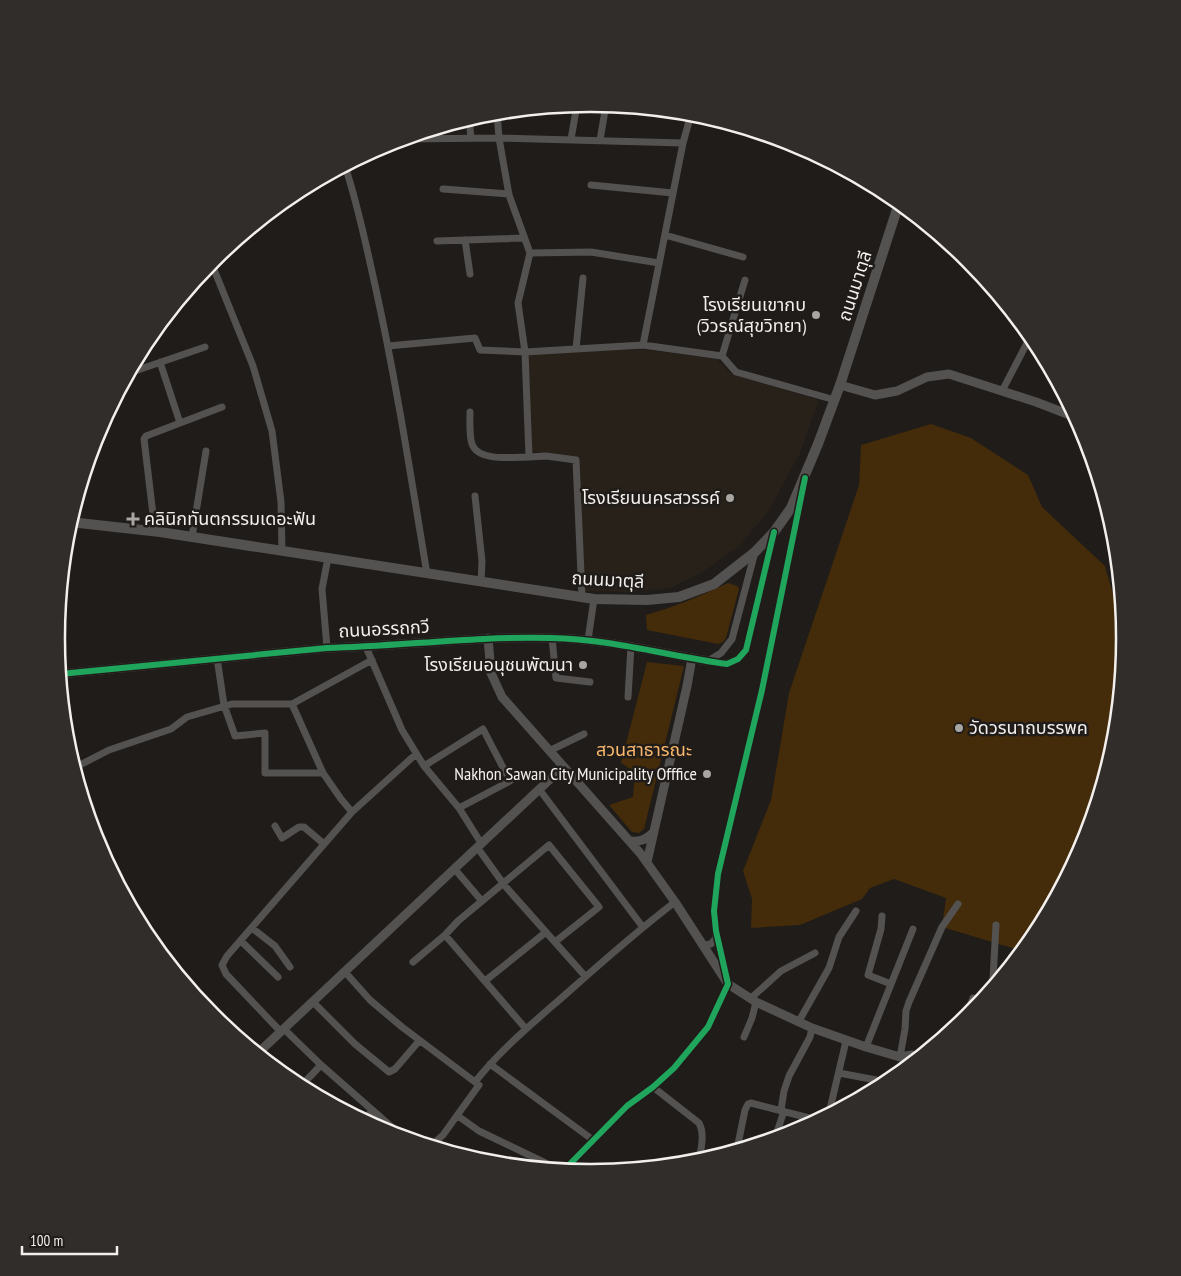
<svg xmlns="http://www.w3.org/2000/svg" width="1181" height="1276" viewBox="0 0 1181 1276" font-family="'PT Sans Narrow','Noto Sans Thai',sans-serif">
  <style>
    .built { fill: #282119 }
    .green { fill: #442b0a }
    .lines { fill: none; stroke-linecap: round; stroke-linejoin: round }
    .minor { stroke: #535251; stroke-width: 7 }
    .tertiary { stroke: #535251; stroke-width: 9 }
    .secondary { stroke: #535251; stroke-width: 10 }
    .cycleway-casing { stroke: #201c19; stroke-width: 9 }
    .cycleway { stroke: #20a55d; stroke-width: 6 }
    .poi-dot { fill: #a8a5a2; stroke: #201c19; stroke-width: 2 }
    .labels { text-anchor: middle; stroke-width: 5; stroke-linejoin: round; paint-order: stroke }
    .street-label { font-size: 18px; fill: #f2efec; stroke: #201c19 }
    .poi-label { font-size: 18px; fill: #f2efec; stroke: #201c19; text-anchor: end }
    .park-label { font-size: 18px; fill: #fab86d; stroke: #201c19 }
    .rim { fill: none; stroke: #f2efec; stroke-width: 2.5 }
  </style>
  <rect width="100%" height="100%" fill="#1f1c1a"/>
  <path class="built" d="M640,349L716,359L731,374L819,400L800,453L768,512L739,546L701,573L670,588L628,592L584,591L577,459L531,451L527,353Z"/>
  <path class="green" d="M931,424L971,438L1028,475L1042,507L1105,566L1116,605L1117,663L1123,654L1114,742L1084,843L1035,935L1022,951L942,927L946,898L894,879L870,888L862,899L800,925L751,928L752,899L743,871L771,800L789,693L859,485L861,445Z
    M728,583L737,586L739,589L726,638L723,642L718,644L647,630L646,615C674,607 701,596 728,583Z
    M647,662L684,666L644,829L639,833L632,832L609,805L633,797L635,772L621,763Z"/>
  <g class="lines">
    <path class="minor" d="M497,113L499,138L509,195L530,253L518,303L525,352L529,457L546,456L576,460L582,597
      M469,119L471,138
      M403,139L499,138L683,143
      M571,139L577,105
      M600,140L606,105
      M345,166C358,205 366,245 375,285C396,380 411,477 427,574
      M591,185L673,193
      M443,189L509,194
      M665,235L743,257
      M465,240L470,274
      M437,241L524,238
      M530,253L591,252L659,263
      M211,262L253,366L272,431L281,502L282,551
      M181,299L185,297V294
      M643,345L683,143L691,114
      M388,346L475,338L480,350L525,352L643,345L722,356L736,372L835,400
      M576,349L583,278
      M722,356L745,280
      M160,362L180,423
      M129,373L205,347
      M1002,391L1027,343
      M470,412C470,422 469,435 472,444C478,462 514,457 529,457
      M475,496L482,561L481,582
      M155,531L144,439L146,436L222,407
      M192,537L206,451
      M552,638L556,678L590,682
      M588,640L594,599
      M366,647L402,730L424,766L459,808L481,843
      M327,648L322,589L328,558
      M217,658L224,705L235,736L265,733V773H323L341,799L352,812
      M708,661C725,664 736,665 746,650L774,533
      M708,661L721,653L732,639L755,552
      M628,697L631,646
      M292,704L323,773
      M549,751L584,734
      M424,766L483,729L510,781L459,808
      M74,768L109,750L171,729L187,717L232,704H292L372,660
      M539,789L642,926
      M275,826L282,838L299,827H304L324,844
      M477,847L505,886L585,976
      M458,873L481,900
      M882,916L881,929L868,975L891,984
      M252,928L275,946L290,967
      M241,941L278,977
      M702,943L705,945L711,944L716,938V934
      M413,962L445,935
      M345,972L370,1000L402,1027L479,1085L443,1135L432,1145
      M485,981L546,932
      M995,983L993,978L996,925
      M750,999L781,971L815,953
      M313,1002L355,1044L389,1072L395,1069L419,1041
      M966,1018L973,998
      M799,1021L829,968L839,937L856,911
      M284,1029L321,1065L403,1137
      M526,1029L445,935L458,921L549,845L599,907L555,942
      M281,1032L226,974L222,965L227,956L352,812L416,754
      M744,1037L752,1018L756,1002
      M866,1047L913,929
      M900,1057L905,1029L906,1011L909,1002L942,927L958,904
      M911,1063L912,1055
      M490,1064L593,1140
      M839,1073L876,1080
      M475,1082C501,1049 534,1022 566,994C602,962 637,931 675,902
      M301,1086L321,1065
      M653,1087L699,1123C705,1134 701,1149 699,1161
      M781,1110L784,1091L789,1076L810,1037L812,1028
      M829,1113L846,1041
      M458,1116L479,1131L558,1169
      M364,1120L372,1111
      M775,1138L784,1111
      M737,1149L745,1110L748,1104L751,1103L817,1120
      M564,1170L627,1106L653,1087L674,1068L708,1027L728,984L716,931L714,911L718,874L762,690L803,489"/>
    <path class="tertiary" d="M840,385L875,395L897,391L927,377L949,374L1036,402L1075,417
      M488,638L491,673L502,697L640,853L675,902L728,984L756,1002L812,1028L866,1047L900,1057L912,1055L918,1057
      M60,674L327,648C402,646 476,636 551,638C604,639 656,652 708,661
      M630,841C640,842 645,840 653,833
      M647,862L687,686L692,658
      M258,1053L563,767"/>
    <path class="secondary" d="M70,522L160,532L594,599L647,600L679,597L714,584L755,552L774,532L791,508L818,444L840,385L899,203"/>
    <g class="cycleway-casing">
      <path id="cycleway" d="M60,674L327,648C402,646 476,636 551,638C611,639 668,656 727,664L738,659L746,650L774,532
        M564,1170L627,1106L653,1087L674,1068L708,1027L728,984L716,931L714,911L718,874L762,690L805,478"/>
    </g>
    <use href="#cycleway" class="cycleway"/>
  </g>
  <g class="poi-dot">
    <circle cx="816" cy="315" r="5"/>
    <circle cx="730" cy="498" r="5"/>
    <path d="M130.5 511.5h5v5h5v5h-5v5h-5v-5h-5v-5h5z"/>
    <circle cx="583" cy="665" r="5"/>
    <circle cx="959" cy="728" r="5"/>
    <circle cx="707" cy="774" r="5"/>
  </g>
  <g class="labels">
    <g class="street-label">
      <text transform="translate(855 286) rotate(-72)" y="6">ถนนมาตุลี</text>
      <text transform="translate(608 580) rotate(3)" y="6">ถนนมาตุลี</text>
      <text transform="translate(384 629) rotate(-3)" y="6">ถนนอรรถกวี</text>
    </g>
    <g class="poi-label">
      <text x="806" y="311">โรงเรียนเขากบ<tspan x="806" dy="21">(วิวรณ์สุขวิทยา)</tspan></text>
      <text x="720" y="504">โรงเรียนนครสวรรค์</text>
      <text x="144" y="525" text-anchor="start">คลินิกทันตกรรมเดอะฟัน</text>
      <text x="573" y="671">โรงเรียนอนุชนพัฒนา</text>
      <text x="969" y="734" text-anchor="start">วัดวรนาถบรรพค</text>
      <text x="697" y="780">Nakhon Sawan City Municipality Offfice</text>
    </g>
    <g class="park-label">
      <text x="644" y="756">สวนสาธารณะ</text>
    </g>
  </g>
  <path d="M0 0H1181V1276H0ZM590 112H591A525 525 0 0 1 1116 637V639A525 525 0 0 1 591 1164H590A525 525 0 0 1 65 639V637A525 525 0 0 1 590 112Z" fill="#312d2a" fill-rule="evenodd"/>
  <path class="rim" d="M590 112H591A525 525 0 0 1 1116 637V639A525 525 0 0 1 591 1164H590A525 525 0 0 1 65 639V637A525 525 0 0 1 590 112Z"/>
  <path d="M22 1246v8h95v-8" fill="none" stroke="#f2efec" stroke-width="2.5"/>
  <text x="30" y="1246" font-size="15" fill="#f2efec" stroke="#201c19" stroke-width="4" paint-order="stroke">100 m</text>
</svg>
